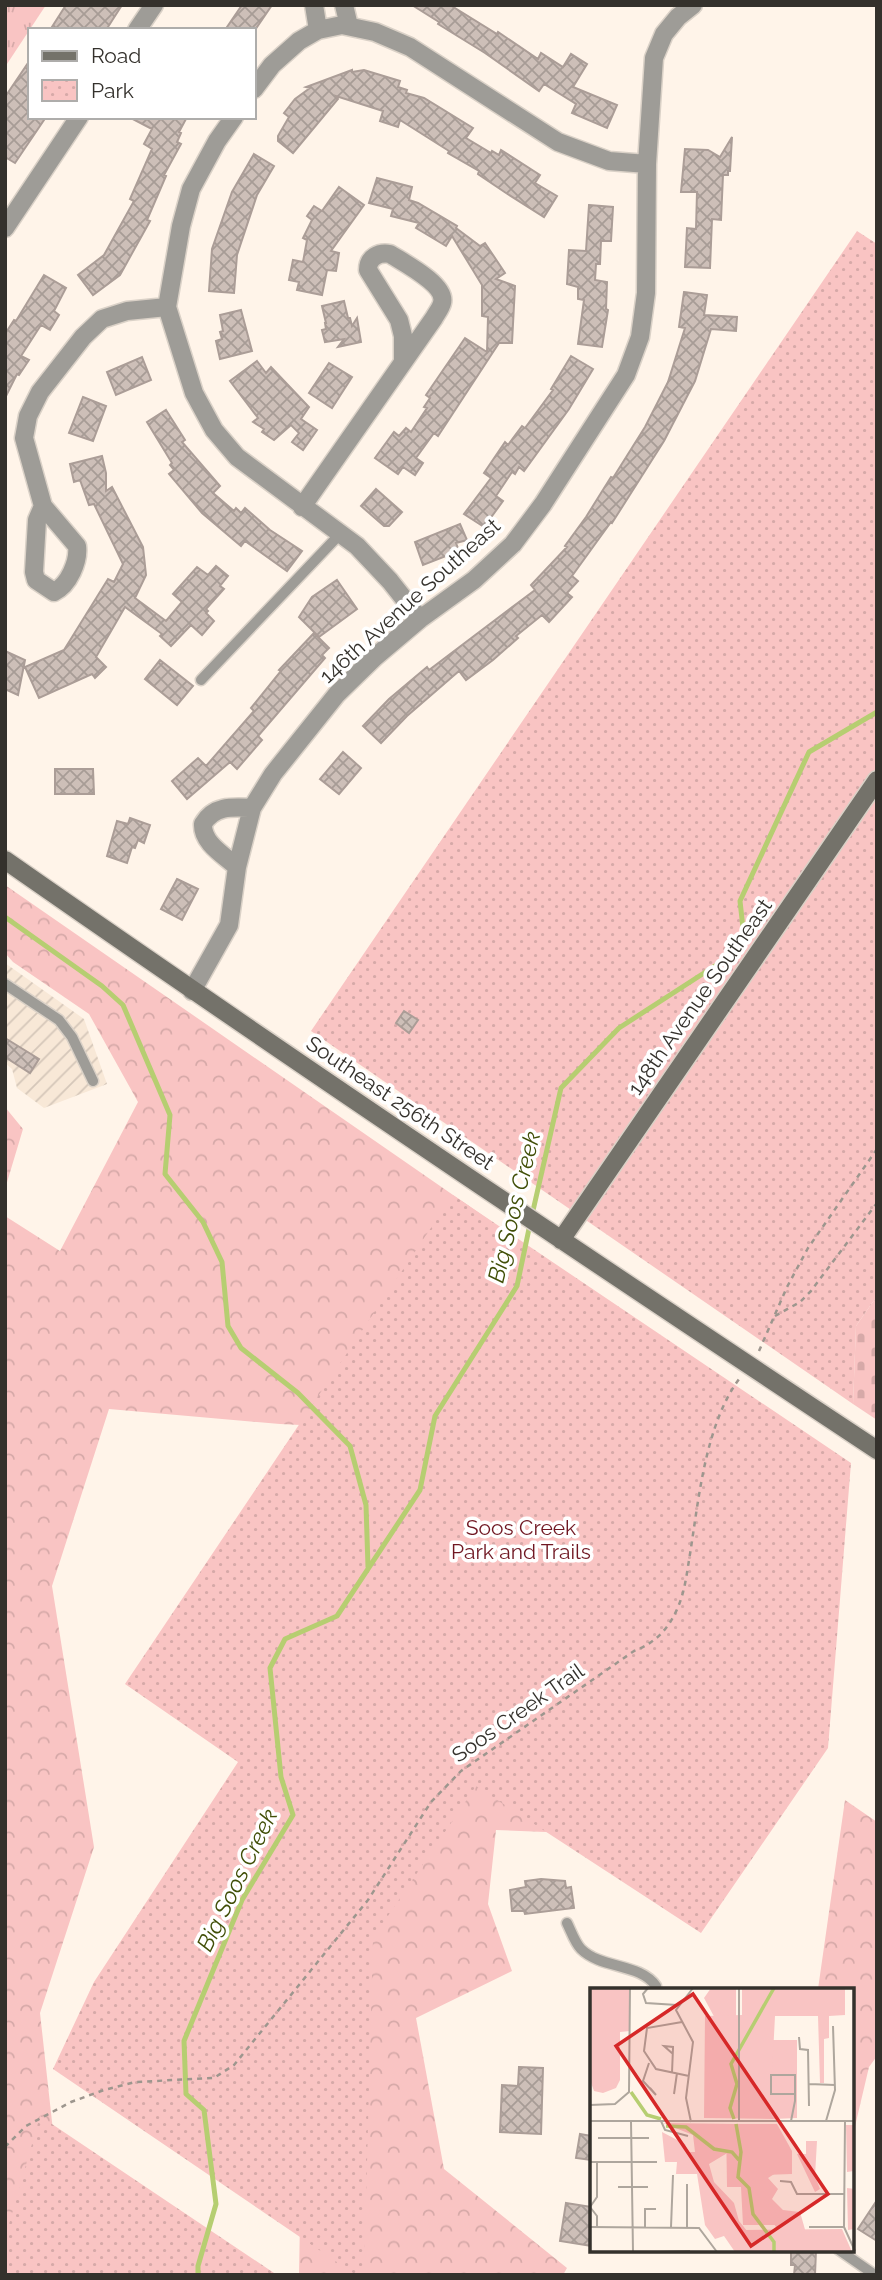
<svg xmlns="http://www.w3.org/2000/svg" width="882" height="2280" viewBox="0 0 882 2280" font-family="Raleway,sans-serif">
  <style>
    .industrial { fill: url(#industrial-furrows) }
    .grass { fill: url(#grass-tufts) }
    .forest { fill: url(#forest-crowns) }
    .cemetery { fill: url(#cemetery-stones) }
    .park { fill: url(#park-dots) }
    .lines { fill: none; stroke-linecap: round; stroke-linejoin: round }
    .stream { stroke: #b6ce71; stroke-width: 5 }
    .building { fill: url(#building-cross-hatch); stroke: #ab9d97; stroke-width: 2 }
    .lane-casing { stroke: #dad1c7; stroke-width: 13 }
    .street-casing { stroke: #dad1c7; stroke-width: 21 }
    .secondary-casing { stroke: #dad1c7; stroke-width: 21 }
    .path { stroke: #9d968e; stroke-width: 2.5; stroke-dasharray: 5 5; stroke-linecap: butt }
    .lane { stroke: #9e9c97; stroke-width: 10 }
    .street { stroke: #9e9c97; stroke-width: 18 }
    .secondary { stroke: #74726a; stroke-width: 18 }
    .labels { text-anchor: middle; stroke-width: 7; stroke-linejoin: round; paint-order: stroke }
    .street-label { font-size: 21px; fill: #34312c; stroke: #fff }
    .park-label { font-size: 21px; fill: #701722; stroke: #fff }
    .water-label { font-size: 23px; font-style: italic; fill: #414f08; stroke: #fff }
    .inset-river { fill: none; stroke: #b6ce71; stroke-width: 3.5 }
    .inset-road { fill: none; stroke: #aea69d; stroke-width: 2 }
    .view { fill: #d62828; fill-opacity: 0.15; stroke: #d62828; stroke-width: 3.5 }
    .inset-edge { fill: none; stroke: #34312c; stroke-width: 3.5 }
  </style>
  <defs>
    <pattern id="industrial-furrows" width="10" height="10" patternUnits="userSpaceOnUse" patternTransform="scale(1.75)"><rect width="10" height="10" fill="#f8e8d7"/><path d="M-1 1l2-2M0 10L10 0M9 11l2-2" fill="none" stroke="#d5c7b9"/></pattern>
    <pattern id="grass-tufts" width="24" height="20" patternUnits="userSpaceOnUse" patternTransform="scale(1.75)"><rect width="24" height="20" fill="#f9c4c3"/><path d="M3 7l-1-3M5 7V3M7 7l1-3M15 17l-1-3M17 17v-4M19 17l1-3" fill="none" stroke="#d6a9a8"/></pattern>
    <pattern id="forest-crowns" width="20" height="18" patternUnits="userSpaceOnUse" patternTransform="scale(1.75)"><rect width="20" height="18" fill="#f9c4c3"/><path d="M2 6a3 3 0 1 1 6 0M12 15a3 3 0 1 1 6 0" fill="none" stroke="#d6a9a8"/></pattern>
    <pattern id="cemetery-stones" width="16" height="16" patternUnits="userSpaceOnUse" patternTransform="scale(1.75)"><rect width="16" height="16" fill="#f9c4c3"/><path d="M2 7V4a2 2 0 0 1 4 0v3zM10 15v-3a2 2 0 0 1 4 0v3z" fill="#d6a9a8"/></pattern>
    <pattern id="park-dots" width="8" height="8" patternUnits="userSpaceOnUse" patternTransform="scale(1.75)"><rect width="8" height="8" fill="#f9c4c3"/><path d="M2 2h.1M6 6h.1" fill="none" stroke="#d6a9a8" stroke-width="1.8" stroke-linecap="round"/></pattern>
    <pattern id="building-cross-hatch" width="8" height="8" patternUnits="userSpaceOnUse" patternTransform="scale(1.75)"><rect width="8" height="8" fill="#cdbfb8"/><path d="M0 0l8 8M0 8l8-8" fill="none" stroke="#a79c96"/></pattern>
  </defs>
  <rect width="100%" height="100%" fill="#fff4e9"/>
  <path class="industrial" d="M5,963L84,1019L107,1084L44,1108L17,1088L12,1069L5,1063Z"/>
  <path class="grass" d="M5,5H46L5,67Z"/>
  <path class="forest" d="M5,885L508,1233L383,1429L280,1424L109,1409L52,1586L94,1847L40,2013L60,2194L5,2275V1216L60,1251L138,1102L89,1014L13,962L5,953Z
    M5,1107L23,1129L5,1189Z
    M371,1654L620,1835L496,1830L488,1904L512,1971L416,2018L444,2169L567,2268L563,2275H299L303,2056Z
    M845,1800L877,1822V2056L869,2067L852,2139V1990L818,1989Z"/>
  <path class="cemetery" d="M877,1296V1420L853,1404L856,1326Z"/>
  <path class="park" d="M857,231L877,244V1296L856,1326L853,1404L311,1031Z
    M453,1195L851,1463L828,1748L701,1933L476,1786L373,1938L364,2275H356L53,2069L94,1982L238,1762L125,1684Z
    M40,2116L277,2275H5V2238Z"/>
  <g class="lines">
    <path class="stream" d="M5,917L102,986L123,1005L170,1115L165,1174L203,1222L222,1262L228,1326L241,1348L298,1393L350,1446L366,1505L368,1567
      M532,1215L561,1088L619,1028L721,962L744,937L740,901L809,752L877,712
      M198,2275V2266L216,2204L204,2110L186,2094L184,2041L242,1900L293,1815L281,1777L270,1668L285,1639L337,1616L420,1490L435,1416L517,1286L530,1224"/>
  </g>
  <path class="building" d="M66,5H122L106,30H50Z
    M242,5H272L255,30H225Z
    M412,5H450L497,34L498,32L538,59L541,53L563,67L571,54L587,64L573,87L617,105L607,128L572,113L576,104L544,84L539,91L485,53L438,24L439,22Z
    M30,60V117H46L15,163L5,157V97Z
    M352,70V72L364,70L400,81L398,87L407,90L406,93L424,98L473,128L466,138L491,153L492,151L499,155L501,150L540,175L535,183L557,196L544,217L506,193L478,174L479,171L448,153L449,151L400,120L398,127L380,121L383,111L336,96L338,99L293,153L278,141V136L289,117L284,113L295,99L310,88L306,87Z
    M129,117H187L179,132L181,133L177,142L181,144L164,175L166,176L147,220L150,221L120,275L93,295L78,275L104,255L134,201L130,199L152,149L144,144L152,129Z
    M732,137L730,171H728V175H723L721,220L712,219L710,268L685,267L687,228L696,229L697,192H681L685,149L708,150L720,157Z
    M254,154L274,166L257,195L237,255L234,293L209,291L212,249L232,192Z
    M377,178L412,187L409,200L418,203L457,226L456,228L480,246L485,243L505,273L496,279L515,286L512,343H499L438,436L434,433L416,458L423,463L415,475L403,467L398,474L375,458L394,432L399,436L406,428L411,432L427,408L424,407L430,398L426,395L465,338L487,352L488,317L482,316V285L452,236L446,246L416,228L419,223L391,216L393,209L369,203Z
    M339,187L364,205L331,251L339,253L336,271L327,270L322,295L297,290L299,282L289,280L293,260L303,262L307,240L303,238L312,220L307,216L314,206L322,211Z
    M589,205L613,207L611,241H601L600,264H596L595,280L607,282L606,309L608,310L602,347L578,344L584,300L578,299V287L567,284L569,250L586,251Z
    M44,275L66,288L54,311L59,315L50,330L41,325L21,356L29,360L19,375L17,374L5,398V334L14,320L16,321Z
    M684,292L707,295L704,315L737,317L736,331L711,329L695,381L664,441L612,523L611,522L572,576L578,581L567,593L572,597L549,622L542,615L516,636L518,638L493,660L466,680L459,671L407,716L381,743L363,726L389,699L427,667L429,670L535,590L531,585L567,547L565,546L586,517L611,477L613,478L645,427L668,382L685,328L679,327Z
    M344,301L348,318H350L352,326L357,318L361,342L338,347L344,339L325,342L322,330L326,329L325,323H326L322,306Z
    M241,310L252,351L220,359L216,341L222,339L220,332L223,331L220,315Z
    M571,356L593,369L569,409L524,471L519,467L515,474L512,472L496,496L503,501L484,527L464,514L491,478L484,473L505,442L508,445L522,426L525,428L553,390L551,389Z
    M142,357L151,380L116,395L107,372Z
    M257,361L266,373L271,367L309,407L301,419L317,430L303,450L292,442L299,433L291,425L274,440L262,432L264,429L253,422L258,418L230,381Z
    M329,363L352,377L332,408L309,393Z
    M83,397L106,406L93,441L69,433Z
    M166,410L185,440L182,442L220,486L213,493L234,511L236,508L241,513L245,508L270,530L302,551L287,571L245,541L241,546L202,513L169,474L174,470L170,465L172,463L147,422Z
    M102,456L106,473V491L112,487L143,547L146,575L135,598L166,621L182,602L173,594L197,567L208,575L216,566L228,576L220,586L224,589L206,609L208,611L206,613L214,621L202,635L191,625L171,646L160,636L162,634L125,607L96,657L106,667L95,678L92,674L39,698L25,667L64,650L108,579L114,582L123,564L94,504L89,505L80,480L74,482L70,464Z
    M376,489L402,512L389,526H384L361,506Z
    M460,524L467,540L456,543L459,551L423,565L415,542Z
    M337,580L357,609L319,637L299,617L312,597Z
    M314,633L329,648L322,655L325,658L258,736L262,740L237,769L230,762L187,799L172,781L198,758L206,766L254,711L251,708L281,671L279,670Z
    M5,651L25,660L18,695L5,689Z
    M160,660L193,686L177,705L145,679Z
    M343,752L361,768L339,794L320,779Z
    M55,769H93L94,794H55Z
    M130,818L150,825L144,843L138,840L135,848L132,847L127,863L107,856L117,821L128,824Z
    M177,879L198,889L182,920L161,909Z
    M404,1011L418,1020L409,1033L396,1023Z
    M5,1038L39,1059L30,1073L5,1057Z
    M541,1879L565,1881L566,1888L571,1887L574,1908L525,1914L524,1911H512L510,1890L526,1887L525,1881Z
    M519,2067L543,2068L541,2134L500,2132L502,2085L518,2086Z
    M580,2134L592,2136V2160L576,2158Z
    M877,2200V2241L858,2229Z
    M566,2203L592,2207V2246L560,2241Z
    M791,2250H816L815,2275H794L795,2265H791Z"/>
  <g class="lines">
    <g class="lane-casing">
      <path id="lane" d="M201,680L340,534
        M5,984L59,1020L72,1037L93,1081
        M567,1923C571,1931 575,1943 581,1949C601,1969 640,1963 656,1986V1990
        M839,2250L875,2275"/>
    </g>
    <g class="street-casing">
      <path id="street" d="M314,5L318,30
        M344,5L349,26
        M137,30L154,5
        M254,89L272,65L299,41L318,30L342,25L375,32L410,47L558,142L609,161L647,164
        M234,117L217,141L191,189L181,226L167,307L194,393L214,430L237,457L357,546L390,581L420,619
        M5,228L79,117
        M43,506L77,546C79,561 69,585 54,592L36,580L34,572L37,520L43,506L24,438L28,416L40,392L83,337L102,319L127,311L167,307
        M302,507L434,318C436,314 441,308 442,303C447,285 404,263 390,254C379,252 368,257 368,270L399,320L403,336V362
        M237,867C224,855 202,843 203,824C214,805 233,807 252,808
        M192,991L229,925L237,867L252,808L273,774L337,694L375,657L420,619L474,580L513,544L543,504L626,375L640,337L646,293L647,164L654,58L664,34L678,17L693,5"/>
    </g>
    <g class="secondary-casing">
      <path id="secondary" d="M5,860C293,1061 584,1256 877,1450
        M561,1240L877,780"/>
    </g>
    <path class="path" d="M775,1316L800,1302L811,1291L877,1203
      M759,1351L787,1287L808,1248L877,1149
      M5,2147L26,2126L71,2102L104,2090L135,2082L214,2078L234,2065L368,1900L431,1802L461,1771L634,1651C655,1643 669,1629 678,1607C685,1591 687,1572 690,1554C699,1498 705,1426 739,1379"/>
    <use href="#lane" class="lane"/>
    <use href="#street" class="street"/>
    <use href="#secondary" class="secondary"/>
  </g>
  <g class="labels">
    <g class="street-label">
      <text transform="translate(410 601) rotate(-42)" y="7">146th Avenue Southeast</text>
      <text transform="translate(700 997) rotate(-55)" y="7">148th Avenue Southeast</text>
      <text transform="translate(400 1103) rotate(34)" y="7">Southeast 256th Street</text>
      <text transform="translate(518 1713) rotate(-35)" y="7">Soos Creek Trail</text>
    </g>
    <g class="park-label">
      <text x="521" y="1535">Soos Creek<tspan x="521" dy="24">Park and Trails</tspan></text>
    </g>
    <g class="water-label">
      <text transform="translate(514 1207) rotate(-76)" y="8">Big Soos Creek</text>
      <text transform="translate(237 1880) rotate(-64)" y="8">Big Soos Creek</text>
    </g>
  </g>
  <g transform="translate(590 1988)">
    <rect width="264" height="264" fill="#fff4e9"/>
    <path d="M0,0H40V43L30,44V92L26,100L13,105L4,103L0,92Z" fill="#f9c4c3"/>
    <path d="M121,0H146V33L133,45L114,10ZM73,135L144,136V161L119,176L124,194L144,215L149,233L174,264H145L134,248L125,251L115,237L107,186H86L87,174H75L72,144L95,156L98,164H105L103,147ZM256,137H264V183L257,184ZM168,140L189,183L178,190L188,201L182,211L193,222L210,224L218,252L194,251L174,221ZM216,153H227L225,188L230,201L225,204L207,166H216ZM257,200L265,201L264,241L258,242Z" fill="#f9c4c3"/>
    <path d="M180,52H207V130L184,131L180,124Z" fill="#f9c4c3"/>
    <path d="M152,0H255V27L239,28V50L234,51V95H230L228,28H185L180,124L184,131L114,130L115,28L152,27ZM136,136H187L202,163V186L174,187L173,206L193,237H153L151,199H137ZM252,241L262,264H162L155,242Z" fill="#f9c4c3"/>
    <path class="inset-river" d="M41,104L57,127L71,131M144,131L140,120L147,96L141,76L184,0M146,136L151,164L148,189L159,200L163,226L184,254V264M76,138L96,139L124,161L142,164L149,172"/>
    <path class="inset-road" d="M58,0L53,6L56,15L87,17M92,34L57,40L54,63L66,81L99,88M209,49L210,61L218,62L219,118M59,75L53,93L66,107L60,100M82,85L83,60V59L74,58L83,66M219,96L245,97M84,106L87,85M0,117L25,116L39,104L40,0M0,133H265M41,133L43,264M71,133L75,142L98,148M201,133L205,113V87H181V106H205M236,133L245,102L243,38M255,133L254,239L265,263M101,134L96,110L103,54L86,22L103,0M149,134V0M8,150H59M0,174H67M190,193L201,194L207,206H255M28,199H58M0,219L7,209V174M0,219L7,228V239M0,239L109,240L127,264M55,239V221H66M81,239L83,187M97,239V196M219,239H254M67,264L100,263"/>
    <path class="view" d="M103,6L238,206L161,258L26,58Z"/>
    <rect width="264" height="264" class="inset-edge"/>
  </g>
  <rect width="882" height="2280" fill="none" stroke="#34312c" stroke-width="14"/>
  <rect x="28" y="28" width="228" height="91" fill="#ffffff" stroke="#aeadab" stroke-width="2"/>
  <rect x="42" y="51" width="35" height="10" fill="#74726a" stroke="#aeadab" stroke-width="2"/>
  <text x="91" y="63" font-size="21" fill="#34312c">Road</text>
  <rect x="42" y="80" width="35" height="21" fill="url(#park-dots)" stroke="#aeadab" stroke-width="2"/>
  <text x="91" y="98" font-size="21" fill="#34312c">Park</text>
</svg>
